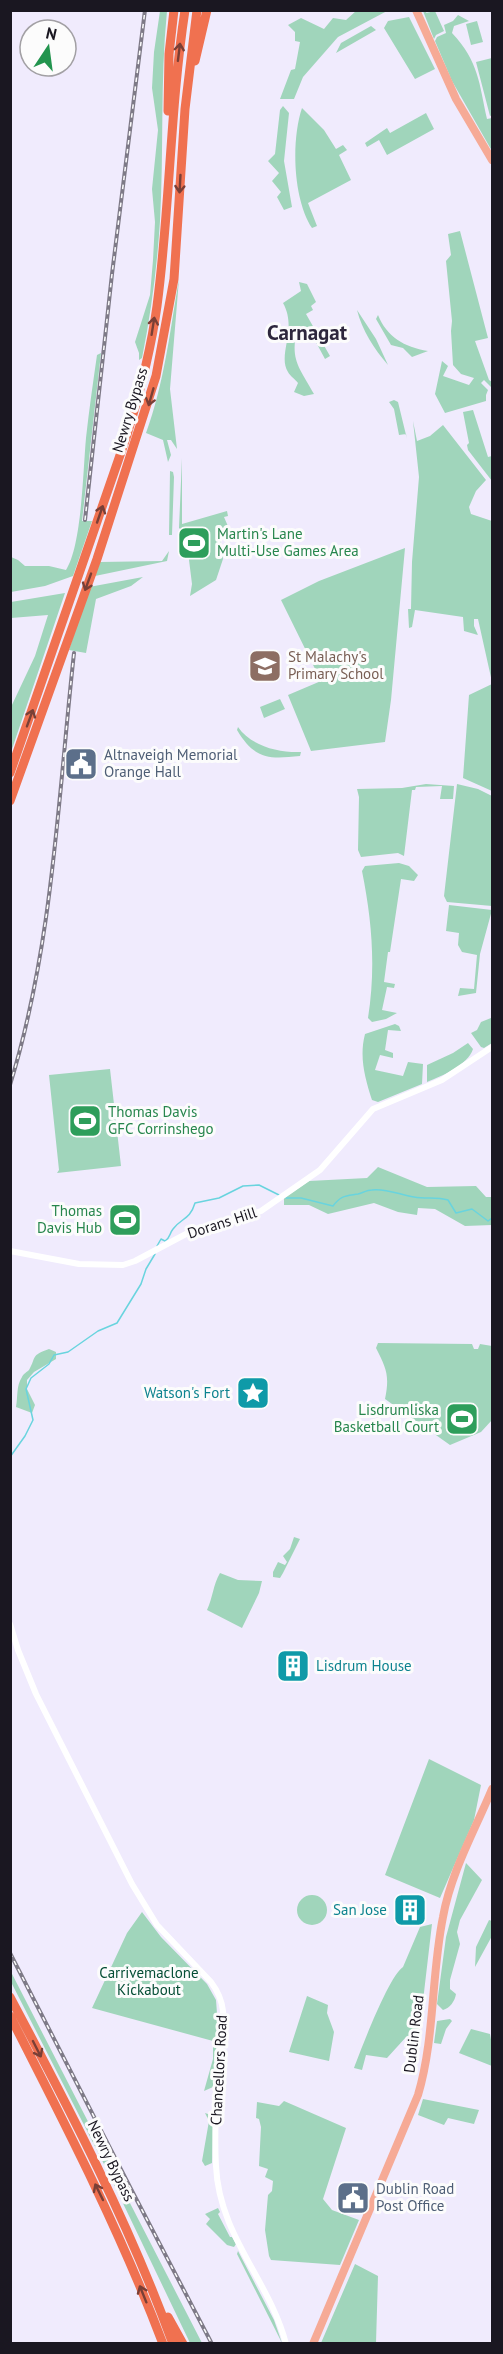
<svg xmlns="http://www.w3.org/2000/svg" width="503" height="2354" viewBox="0 0 503 2354" font-family="'PT Sans',sans-serif">
  <style>
    .green { fill: #a0d5bb }
    .lines { fill: none; stroke-linecap: round; stroke-linejoin: round }
    .stream { stroke: #69d4de; stroke-width: 1.5 }
    .minor { stroke: #fff; stroke-width: 6 }
    .major { stroke: #f6aa96; stroke-width: 8 }
    .highway { stroke: #f07150; stroke-width: 9 }
    .rail-casing { stroke: #7e7a87; stroke-width: 4 }
    .rail { stroke: #fcfcfc; stroke-width: 1.5; stroke-dasharray: 4.5; stroke-linecap: butt }
    .oneway { stroke: #7a3f36 }
    .labels { text-anchor: middle; stroke-width: 6; stroke-linejoin: round; paint-order: stroke }
    .street-label { font-size: 15px; fill: #1a1721; stroke: #fcfcfc }
    .leisure-label { font-size: 15px; fill: #27864d; stroke: #fcfcfc; text-anchor: start }
    .education-label { font-size: 15px; fill: #785e54; stroke: #fcfcfc; text-anchor: start }
    .service-label { font-size: 15px; fill: #4e5e75; stroke: #fcfcfc; text-anchor: start }
    .culture-label { font-size: 15px; fill: #0d838f; stroke: #fcfcfc; text-anchor: end }
    .park-label { font-size: 15px; fill: #054e36; stroke: #fcfcfc }
    .district-label { font-size: 21px; font-weight: bold; fill: #2e273d; stroke: #fcfcfc }
  </style>
  <rect width="100%" height="100%" fill="#f0ebfd"/>
  <path class="green" d="M160,11H167C160,81 164,151 160,221C157,268 151,313 142,358L139,360V353L135,342L150,295L153,260L155,222L152,189L158,130L152,88L154,52Z
    M356,11H387L338,37L303,77L294,99H280L291,70L295,69L300,42L295,41V32L288,25L301,18L324,29L333,18L346,20Z
    M423,11H427L426,13L435,11L444,31L436,35L434,39Z
    M458,15L469,21L454,26L452,33C479,62 479,83 487,119L492,118V151L452,81L435,41L437,37L446,33L444,25L453,21Z
    M409,17L435,69L415,79L384,28L388,21Z
    M477,21L483,42L471,45L466,24Z
    M371,26L376,30L336,53L341,43Z
    M492,58V115L490,116L476,62Z
    M283,106L289,113L284,161L292,207L284,210L277,197L281,192L272,181L279,173L268,161L275,154L280,110Z
    M302,108L324,130L336,149L343,145L347,150L339,155L351,180L308,203L317,226L312,228C293,199 291,141 302,108Z
    M426,113L434,129L387,155L379,140L367,147L365,143L387,128L390,133Z
    M460,231L488,338L475,341L489,380L492,382V388L484,380L481,383L488,390L486,395V401L445,413L435,394L442,361L448,366L443,376L469,385L474,378L461,374L453,365L451,331L452,321L446,261L451,255L448,234Z
    M179,279L170,389L177,449L171,440H167L171,455L168,462L163,440L146,433C164,384 170,331 179,279Z
    M299,282L307,284L316,302L311,306L313,310L306,314L330,356L325,359L311,333L298,327C289,359 299,367 314,394L304,396L294,392L298,383C295,379 290,376 288,372C277,354 298,330 283,303L301,291Z
    M357,310L376,339L388,365C374,349 362,330 357,310Z
    M378,315C387,337 404,347 428,351L412,357L403,348L391,345L376,319Z
    M101,353L82,521H92L73,576L45,586L11,592V557L18,560L25,566H49L66,570C82,545 83,470 86,438C89,410 93,383 97,355Z
    M394,400L398,402L407,439L406,434L399,435L394,409L389,402Z
    M473,410L488,457L492,456V481L468,450L467,445L469,443L463,412Z
    M413,421L417,441L430,436L443,425L486,480L476,491L469,507L471,514L492,521V682L478,619H474V626L478,635L464,631L463,617L415,610L412,627L409,628L408,609H411L412,562L419,477Z
    M182,458V524L227,511L228,516L224,517L230,531L220,535L223,559L216,580L190,596L192,584L188,552L186,549V534L179,528Z
    M170,471L173,472L174,477L172,535H169Z
    M405,548L391,700L385,742L311,751L288,695L321,681L281,600L319,581Z
    M169,551L167,561L95,576L100,562L162,561Z
    M143,577L131,586L96,599L86,653L69,650L89,587Z
    M65,593L11,752V707L35,656L48,615L11,618V602Z
    M492,684V791L463,778L469,695Z
    M280,699L285,709L264,718L260,707Z
    M238,727C251,746 279,753 301,752L300,756C269,759 255,760 237,730Z
    M426,784L454,786L453,799H440L442,786L416,787L415,790H412L404,856L398,853L361,857L358,850L359,797L357,789L402,788Z
    M457,784L478,789L492,796V906L447,902L444,896Z
    M399,863L409,866L418,875L414,881L401,879L390,952H388L384,982L395,984L394,988L387,987L382,1010L397,1013L386,1019L372,1022L368,1018C376,967 372,921 362,871L365,866Z
    M449,905L492,910L480,954L476,993L458,996L460,988L474,989L477,955L462,952L458,945L459,933L446,931Z
    M491,1018L492,1043L484,1048L481,1047L471,1033L477,1030L481,1022Z
    M395,1024L399,1026L401,1031L388,1030L385,1050L393,1053V1058L380,1055L375,1070L403,1076L408,1062L423,1064L422,1084L378,1102L372,1100C365,1078 359,1057 365,1034Z
    M468,1043L473,1049C468,1065 442,1076 427,1082V1065L453,1053Z
    M110,1069L121,1166L57,1173L59,1170L49,1075Z
    M378,1167L427,1187L476,1186L486,1197H492V1225L465,1226L435,1209L418,1208L417,1215L398,1212L374,1203L328,1214L309,1205H284V1198L309,1181L367,1178Z
    M378,1343L472,1344L474,1349H478L480,1344L492,1346V1420L481,1432L450,1445L385,1399C390,1375 386,1368 376,1348Z
    M49,1349L56,1352V1359L34,1372L27,1380V1389L35,1405L32,1413L16,1407C18,1397 16,1386 22,1377C23,1374 27,1372 29,1370C37,1356 30,1356 49,1349Z
    M294,1537L300,1539L283,1573L280,1578L273,1577V1572L278,1562L285,1565L287,1562L283,1556L290,1549Z
    M220,1573L238,1580L262,1581L259,1593L242,1628L207,1610C213,1597 213,1585 220,1573Z
    M429,1759L481,1785L474,1820L440,1898L385,1875Z
    M466,1863L482,1880L460,1920L457,1932L460,1944L450,1980V1989L456,1994C455,2001 450,2008 443,2010L437,2004L446,1937Z
    M297 1910a15 15 0 1 1 30 0a15 15 0 1 1-30 0Z
    M142,1912L161,1937L207,1984L216,2000L218,2027L213,2087L204,2091L213,2059V2041L92,2008L127,1933Z
    M489,1920L492,1921V1936L475,1967L476,1947Z
    M432,1924L419,2035L407,2036L387,2058L366,2055L362,2070L354,2068C361,2049 389,1976 403,1967L420,1927Z
    M10,1970L202,2343H190L107,2170L11,1982Z
    M307,1996L328,2005L327,2013L334,2032L329,2061L289,2052Z
    M450,2019L452,2021L446,2029L441,2044L434,2043L437,2021Z
    M471,2029L490,2034L492,2045V2066L459,2053Z
    M423,2099L479,2110L474,2124L448,2118L444,2125L418,2115Z
    M284,2101L346,2128L323,2199L332,2210L359,2220L340,2265L271,2260L269,2256L265,2230L268,2195L272,2191L273,2181L265,2177L268,2169L259,2166L261,2127L259,2119L256,2118L257,2102L279,2106Z
    M205,2113L214,2116L212,2163L205,2166L202,2161L209,2121Z
    M218,2208L220,2212L218,2214L230,2237H232L236,2244L234,2247L227,2245L206,2224L210,2219L205,2214Z
    M238,2251L274,2320L282,2343L237,2254Z
    M355,2264L378,2276L376,2343H321Z"/>
  <g class="lines">
    <path class="stream" d="M286,1198H301L333,1206C341,1195 346,1196 358,1194C362,1193 367,1190 372,1190C386,1188 400,1195 414,1197C426,1199 437,1197 448,1200L456,1213L472,1209L488,1221L492,1218
      M157,1246L161,1239L165,1241C171,1237 169,1234 173,1229C181,1218 190,1220 195,1203L219,1198L243,1186L259,1185L279,1195
      M10,1457L25,1436L33,1420L26,1389L31,1378L49,1364L54,1355L68,1352L98,1331L117,1323L141,1284L146,1269L155,1254"/>
    <path class="minor" d="M10,1251L79,1264L123,1265L135,1261L186,1234L227,1223L261,1211L320,1170L373,1109L442,1080L492,1047
      M10,1624L18,1650L36,1694L132,1884L157,1925L211,1982C217,1990 222,2001 223,2011C224,2029 220,2048 218,2066C216,2099 214,2133 216,2166C219,2236 270,2281 286,2344"/>
    <path class="major" d="M416,10L456,99L492,160
      M313,2344L418,2095C435,2038 431,1976 443,1917C451,1872 475,1830 492,1789"/>
    <path class="highway" d="M195,61L207,10
      M168,111L169,54L174,10
      M10,773L127,435C140,392 151,350 157,306C170,208 170,108 185,10
      M10,801L97,559L156,376L174,279L185,109L197,10
      M10,1997C70,2110 129,2223 173,2344
      M10,2016C65,2124 120,2230 163,2344
      M168,2317L183,2344"/>
    <g class="rail-casing">
      <path id="rail" d="M85,520L112,274L145,10
        M10,1085C53,945 58,798 74,653
        M10,1953L131,2189L212,2344"/>
    </g>
    <use href="#rail" class="rail"/>
  </g>
  <defs><path id="oneway-shaft" d="M-6 0H5M1.5-3L5.5 0L1.5 3" fill="none" stroke-width="1.6" stroke-linecap="round" stroke-linejoin="round" transform="scale(1.5)"/></defs>
  <g class="oneway">
    <use href="#oneway-shaft" transform="translate(179 52) rotate(-83)"/>
    <use href="#oneway-shaft" transform="translate(180 184) rotate(93)"/>
    <use href="#oneway-shaft" transform="translate(153 326) rotate(-81)"/>
    <use href="#oneway-shaft" transform="translate(151 397) rotate(106)"/>
    <use href="#oneway-shaft" transform="translate(100 514) rotate(-71)"/>
    <use href="#oneway-shaft" transform="translate(88 582) rotate(110)"/>
    <use href="#oneway-shaft" transform="translate(30 718) rotate(-70)"/>
    <use href="#oneway-shaft" transform="translate(37 2049) rotate(63)"/>
    <use href="#oneway-shaft" transform="translate(99 2192) rotate(-116)"/>
    <use href="#oneway-shaft" transform="translate(143 2294) rotate(-112)"/>
  </g>
  <defs>
    <g id="stadium-square" transform="scale(1.725)"><rect x="-9" y="-9" width="18" height="18" rx="4" fill="#2e9e5b" stroke="#fcfcfc"/><path d="M0-5a6.5 5 0 1 0 0 10a6.5 5 0 1 0 0-10ZM-3.5-1.8h7v3.6h-7Z" fill="#fff"/></g>
    <g id="school-square" transform="scale(1.725)"><rect x="-9" y="-9" width="18" height="18" rx="4" fill="#8d6e63" stroke="#fcfcfc"/><path d="M0-5L7-2L0 1L-7-2ZM-4 1L0 2.5L4 1V4Q0 6-4 4Z" fill="#fff"/></g>
    <g id="civic-square" transform="scale(1.725)"><rect x="-9" y="-9" width="18" height="18" rx="4" fill="#5c6f8a" stroke="#fcfcfc"/><path d="M-.6-6.5H3V-4.5H.6V-3L4-1V1h2V6H-6V1h2V-1L-.6-3ZM-1.2 2.5V6h2.4V2.5Z" fill="#fff"/></g>
    <g id="sight-square" transform="scale(1.725)"><rect x="-9" y="-9" width="18" height="18" rx="4" fill="#0f9aa8" stroke="#fcfcfc"/><path d="M0-6L1.8-2.2L6-1.7L2.9 1.2L3.7 5.4L0 3.3L-3.7 5.4L-2.9 1.2L-6-1.7L-1.8-2.2Z" fill="#fff"/></g>
    <g id="building-square" transform="scale(1.725)"><rect x="-9" y="-9" width="18" height="18" rx="4" fill="#0f9aa8" stroke="#fcfcfc"/><path d="M-4-6H4V6H1V3H-1V6H-4ZM-2.5-4.3h1.7v1.8h-1.7ZM.8-4.3h1.7v1.8H.8ZM-2.5-1h1.7V.8h-1.7ZM.8-1h1.7V.8H.8Z" fill="#fff"/></g>
  </defs>
  <g fill-rule="evenodd">
    <use href="#stadium-square" x="194" y="543"/>
    <use href="#school-square" x="265" y="666"/>
    <use href="#civic-square" x="81" y="764"/>
    <use href="#stadium-square" x="85" y="1121"/>
    <use href="#stadium-square" x="125" y="1220"/>
    <use href="#sight-square" x="253" y="1393"/>
    <use href="#stadium-square" x="462" y="1419"/>
    <use href="#building-square" x="293" y="1666"/>
    <use href="#building-square" x="410" y="1910"/>
    <use href="#civic-square" x="353" y="2198"/>
  </g>
  <g class="labels">
    <g class="street-label">
      <text transform="translate(130 410) rotate(-73)" y="5">Newry Bypass</text>
      <text transform="translate(222 1223) rotate(-18)" y="5">Dorans Hill</text>
      <text transform="translate(414 2034) rotate(-83)" y="5">Dublin Road</text>
      <text transform="translate(219 2070) rotate(-87)" y="5">Chancellors Road</text>
      <text transform="translate(111 2161) rotate(64)" y="5">Newry Bypass</text>
    </g>
    <g class="leisure-label">
      <text x="217" y="539">Martin's Lane<tspan x="217" dy="17">Multi-Use Games Area</tspan></text>
      <text x="108" y="1117">Thomas Davis<tspan x="108" dy="17">GFC Corrinshego</tspan></text>
      <text x="102" y="1216" text-anchor="end">Thomas<tspan x="102" dy="17">Davis Hub</tspan></text>
      <text x="439" y="1415" text-anchor="end">Lisdrumliska<tspan x="439" dy="17">Basketball Court</tspan></text>
    </g>
    <g class="education-label">
      <text x="288" y="662">St Malachy's<tspan x="288" dy="17">Primary School</tspan></text>
    </g>
    <g class="service-label">
      <text x="104" y="760">Altnaveigh Memorial<tspan x="104" dy="17">Orange Hall</tspan></text>
      <text x="376" y="2194">Dublin Road<tspan x="376" dy="17">Post Office</tspan></text>
    </g>
    <g class="culture-label">
      <text x="230" y="1398">Watson's Fort</text>
      <text x="316" y="1671" text-anchor="start">Lisdrum House</text>
      <text x="387" y="1915">San Jose</text>
    </g>
    <g class="park-label">
      <text x="149" y="1978">Carrivemaclone<tspan x="149" dy="17">Kickabout</tspan></text>
    </g>
    <g class="district-label">
      <text x="307" y="340">Carnagat</text>
    </g>
  </g>
  <rect width="503" height="2354" fill="none" stroke="#1a1721" stroke-width="24"/>
  <g transform="translate(48 48) rotate(13)"><circle r="28" fill="#fcfcfc" stroke="#a2a0a4" stroke-width="1.5"/>
  <path d="M0-4.5L10 22L0 15L-10 22Z" fill="#22944e"/>
  <text y="-9" font-size="16" font-weight="bold" text-anchor="middle" fill="#1a1721">N</text>
  </g>
</svg>
